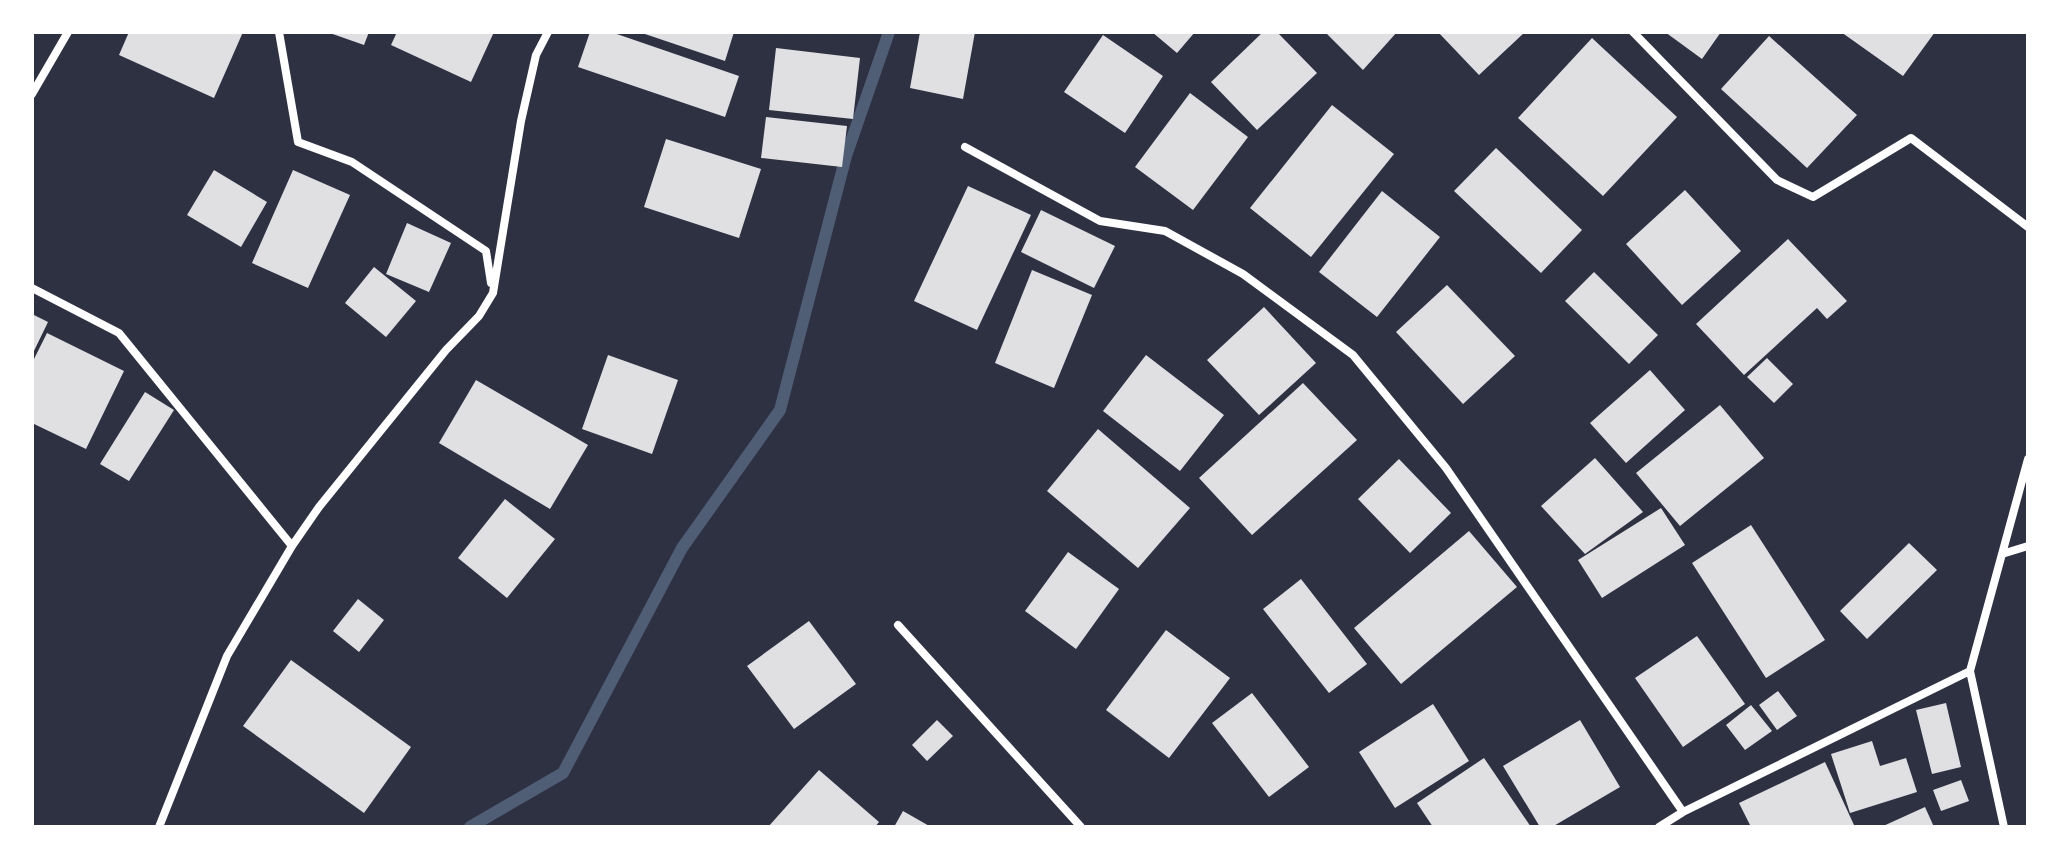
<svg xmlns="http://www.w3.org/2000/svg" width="2060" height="859" viewBox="0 0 2060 859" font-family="Barlow,sans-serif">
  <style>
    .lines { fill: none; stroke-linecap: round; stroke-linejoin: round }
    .stream { stroke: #4f5d75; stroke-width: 12 }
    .building { fill: #e0e0e3 }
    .minor { stroke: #fff; stroke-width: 8 }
  </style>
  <rect width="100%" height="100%" fill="#2d3142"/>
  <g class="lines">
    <path class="stream" d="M470,827L563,773L682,548L780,410L846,156L889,32"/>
  </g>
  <path class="building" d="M129,32H243L214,98L119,55Z
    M327,32H369L364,45Z
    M397,32H494L471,82L391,45Z
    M590,32H611L739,76L725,117L578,67Z
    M639,32H734L725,61Z
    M920,32H975L963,99L910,88Z
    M1152,32H1195L1177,53Z
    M1263,32H1277L1317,73L1257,130L1211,82Z
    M1325,32H1397L1363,70Z
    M1438,32H1525L1479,75Z
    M1665,32H1721L1702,59Z
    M1841,32H1935L1903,76Z
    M1103,35L1163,76L1125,133L1064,92Z
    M1769,36L1857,115L1807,168L1721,89Z
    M1592,38L1677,117L1603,196L1518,118Z
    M776,48L860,58L853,119L769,110Z
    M1190,93L1248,137L1193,210L1135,167Z
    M1332,105L1394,154L1311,257L1250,208Z
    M766,117L847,126L842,167L761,158Z
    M666,139L761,169L739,238L644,207Z
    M1496,148L1582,230L1541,273L1454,191Z
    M214,170L267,202L241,247L187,215Z
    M293,170L350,195L308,288L252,263Z
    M968,186L1031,215L977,330L914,301Z
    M1685,190L1741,251L1682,305L1626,244Z
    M1382,191L1440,237L1377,317L1319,272Z
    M1041,210L1115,246L1094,288L1021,252Z
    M407,223L451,243L429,292L386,274Z
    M1788,239L1847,301L1827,319L1817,308L1744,375L1696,324Z
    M374,267L416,301L386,337L345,303Z
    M1032,270L1092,295L1054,388L995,363Z
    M1594,272L1658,335L1629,364L1565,301Z
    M1447,285L1515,356L1463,404L1396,332Z
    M1264,307L1316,363L1259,415L1207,360Z
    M32,314L48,322L32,355Z
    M47,333L124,371L86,449L32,423V363Z
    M608,355L678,380L652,454L582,429Z
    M1146,355L1224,415L1180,471L1103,411Z
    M1767,358L1793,384L1774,403L1747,377Z
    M1650,370L1685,410L1626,463L1590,423Z
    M476,380L588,445L550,509L439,443Z
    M1303,383L1357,440L1252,535L1199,478Z
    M145,392L174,410L129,481L100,464Z
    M1720,405L1764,458L1680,526L1636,473Z
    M1098,429L1190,508L1138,568L1047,491Z
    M1595,458L1643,512L1585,554L1541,506Z
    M1399,459L1451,513L1410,553L1358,499Z
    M505,499L555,539L507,598L458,558Z
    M1661,508L1685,545L1602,598L1578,560Z
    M1751,525L1825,640L1766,678L1692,563Z
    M1469,531L1517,587L1401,684L1354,628Z
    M1909,543L1937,570L1867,639L1840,611Z
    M1068,552L1119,589L1076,649L1025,611Z
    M1301,579L1367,664L1329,693L1263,609Z
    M358,599L384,620L359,652L333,631Z
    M809,621L856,684L794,729L747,666Z
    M1166,630L1230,678L1169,758L1106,710Z
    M1697,636L1745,704L1683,747L1635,678Z
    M291,660L411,747L364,813L243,726Z
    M1778,691L1797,716L1777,730L1759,705Z
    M1252,693L1309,767L1269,797L1212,723Z
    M1946,703L1961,767L1932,774L1916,710Z
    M1433,704L1469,761L1395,808L1359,752Z
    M1751,705L1772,731L1745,750L1726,725Z
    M937,720L953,736L927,761L912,745Z
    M1580,720L1620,787L1552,827H1540L1503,766Z
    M1872,741L1880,766L1906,758L1917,792L1850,813L1831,754Z
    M1484,758L1531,827H1433L1417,803Z
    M1825,762L1854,825L1751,827L1739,803Z
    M819,770L879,822L875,827H768Z
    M1961,780L1969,801L1941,811L1933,790Z
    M1925,807L1934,827H1881Z
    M903,811L931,827H894Z"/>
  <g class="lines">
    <path class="minor" d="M279,32L298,142L352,162L486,251L491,283
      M1633,32L1777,180L1813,197L1911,138L2028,227
      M32,94L68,32
      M965,147L1100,221L1165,231L1243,274L1353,355L1446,468L1683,812
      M32,288L119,333L292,546
      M2002,554L2028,546
      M898,625L1081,827
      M159,827L227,656L292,546L319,507L446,350L479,316L493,293L521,121L536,55L548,32
      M1659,827L1683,812L1970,671
      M2004,827L1970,671L2028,459"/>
  </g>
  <rect width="2060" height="859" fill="none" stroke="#ffffff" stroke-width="68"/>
</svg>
